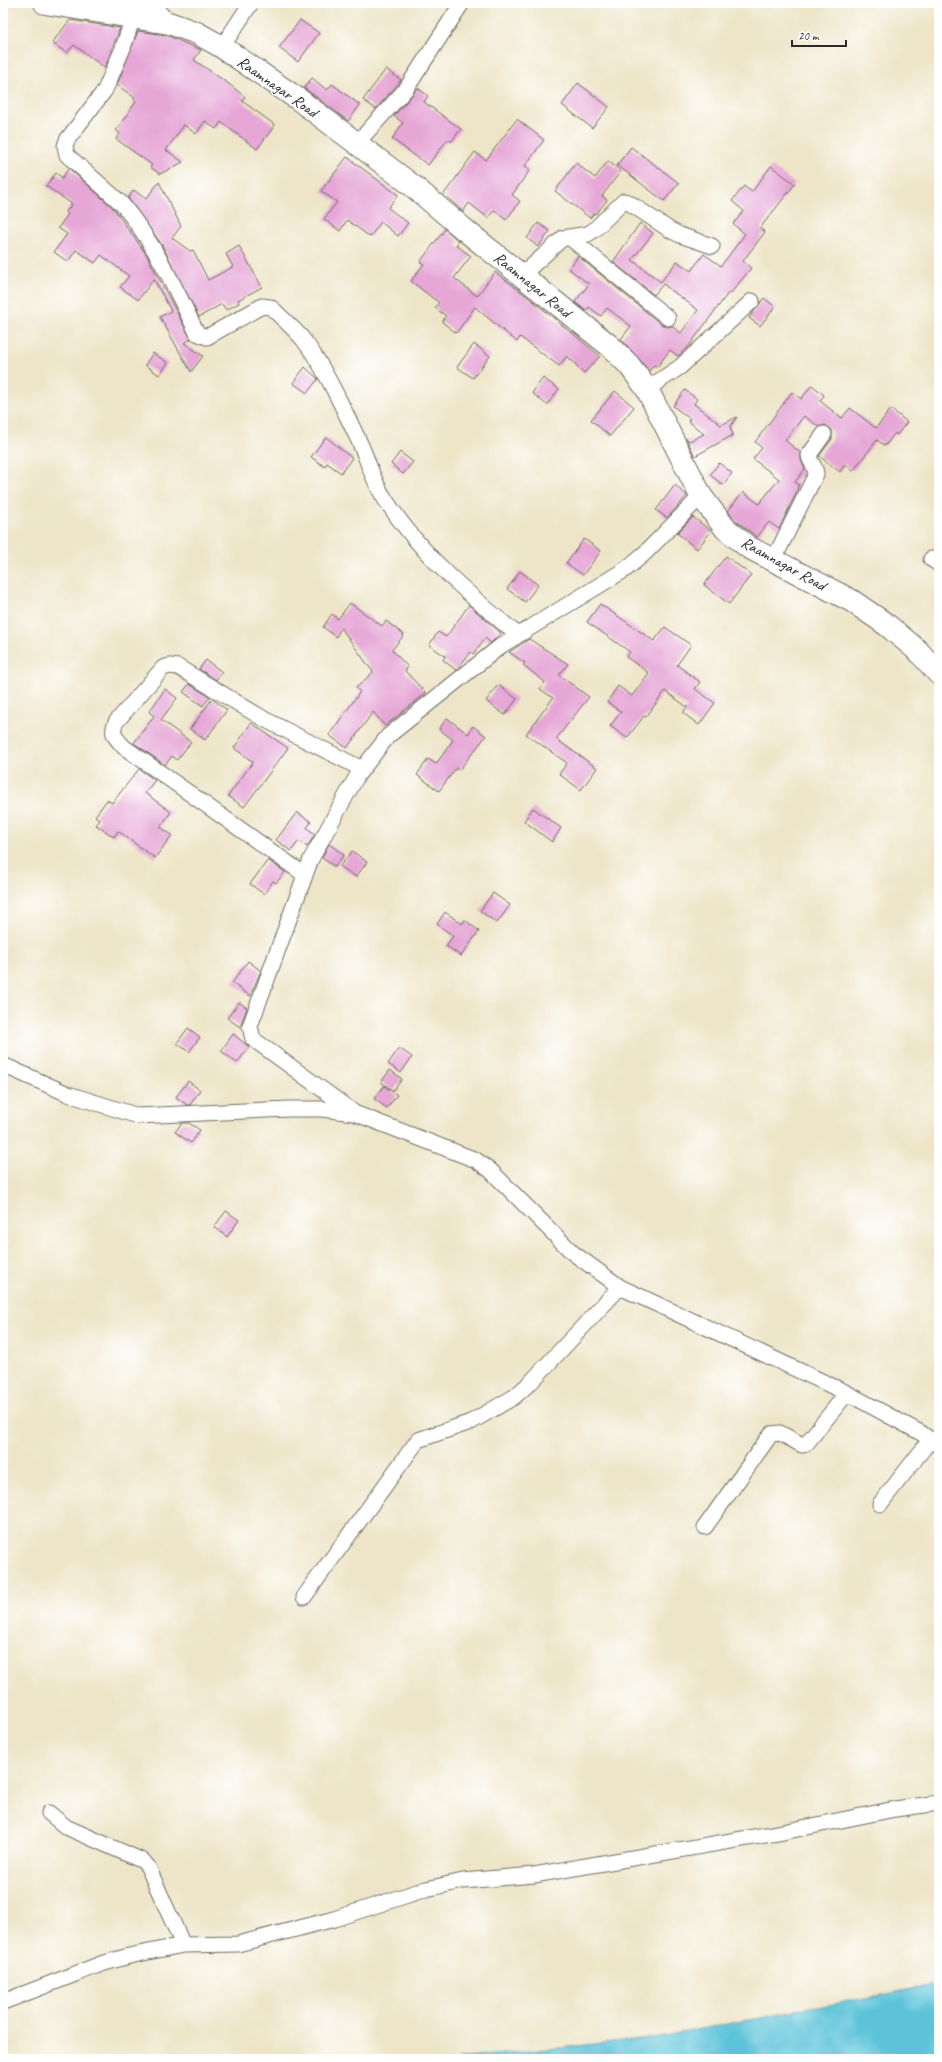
<svg xmlns="http://www.w3.org/2000/svg" width="942" height="2062" viewBox="0 0 942 2062" font-family="Caveat,sans-serif">
  <style>
    .water { fill: #5cc3d9; stroke: #447782 }
    .building { fill: #e6a7d7 }
    .lines { fill: none; stroke-linecap: round; stroke-linejoin: round }
    .minor-casing { stroke: #6f6c62; stroke-width: 17 }
    .trunk-casing { stroke: #6f6c62; stroke-width: 24 }
    .minor { stroke: #fff; stroke-width: 15 }
    .trunk { stroke: #fff; stroke-width: 22 }
    .labels { text-anchor: middle; stroke-width: 3; stroke-linejoin: round; paint-order: stroke }
    .street-label { font-size: 16px; fill: #2b2b2b; stroke: #fff }
  </style>
  <rect width="100%" height="100%" fill="#fff"/>
  <filter id="ink" filterUnits="userSpaceOnUse"><feTurbulence type="fractalNoise" baseFrequency=".025" numOctaves="2"/><feDisplacementMap in="SourceGraphic" scale="8" xChannelSelector="R" yChannelSelector="G"/><feConvolveMatrix kernelMatrix="1 2 1 2 8 2 1 2 1" color-interpolation-filters="sRGB"/></filter>
  <filter id="wash" filterUnits="userSpaceOnUse"><feTurbulence type="fractalNoise" baseFrequency=".012" numOctaves="4" result="noise"/><feDisplacementMap in="SourceGraphic" scale="16" xChannelSelector="R" yChannelSelector="G"/><feGaussianBlur stdDeviation="0.9" result="paint"/><feColorMatrix in="noise" values="0 0 0 0 0 0 0 0 0 0 0 0 0 0 0 0 0 1.4 0 .05"/><feComposite in="paint" operator="in"/></filter>
  <g filter="url(#wash)">
    <rect width="100%" height="100%" fill="#eee5c8"/>
    <path class="water" d="M939,1984V2059H458L658,2037Z"/>
    <g id="blocks">
      <path class="building" d="M70,20L120,28L105,68L74,45L67,53L52,43Z
        M300,20L319,33L298,62L279,48Z
        M138,31L166,35L201,50L194,60L229,84L245,97L242,101L275,125L257,149L221,122L216,129L205,121L196,134L184,125L166,150L183,162L160,174L150,167L152,165L116,139L120,133L116,130L136,102L134,100L135,98L117,85Z
        M386,69L401,80L376,109L363,100Z
        M312,78L327,90L332,84L360,105L348,121L304,88Z
        M578,83L609,107L592,128L562,105Z
        M418,88L428,96L424,102L461,129L451,142L448,139L428,165L392,139L403,123L394,116Z
        M517,119L544,140L525,166L530,170L512,195L520,201L506,220L494,210L488,218L469,203L463,212L444,194L475,152L486,160Z
        M631,147L679,183L664,201L617,165Z
        M347,157L398,195L388,208L408,223L398,236L381,222L370,237L347,220L340,231L324,219L337,202L321,191Z
        M608,161L621,171L602,196L607,200L596,214L594,213L590,218L555,191L576,163L595,178Z
        M771,166L795,184L760,228L765,232L743,261L751,268L731,293L729,292L688,347L678,356L670,350L657,367L654,365L649,371L621,339L631,326L607,308L601,316L589,307L586,311L575,302L589,284L569,269L578,256L662,325L667,327L672,326L681,333L698,310L663,284L654,295L613,262L640,223L653,233L632,260L661,282L677,261L691,271L704,254L721,266L745,234L733,224L744,211L732,201L744,186L752,192Z
        M69,168L114,209L146,254L191,339L184,343L203,356L191,372L160,317L171,311L154,279L138,300L120,287L129,276L101,255L95,263L76,250L68,262L54,252L67,234L58,228L68,214L66,212L72,204L46,186L56,173L62,178Z
        M159,182L181,226L172,238L190,251L193,250L208,280L233,267L226,254L239,246L262,287L238,300L239,303L226,310L222,304L199,317L162,245L128,198L134,190L146,199Z
        M538,223L550,231L538,247L527,238Z
        M445,229L459,241L456,245L471,256L454,278L477,296L495,272L528,297L600,356L584,373L567,356L559,366L520,337L517,342L475,307L456,333L442,322L446,316L435,308L439,303L411,281L424,264L420,262Z
        M764,298L775,307L760,326L749,318Z
        M474,344L490,356L473,378L457,367Z
        M153,353L168,363L159,375L145,365Z
        M305,367L318,379L307,393L293,383Z
        M543,378L559,389L547,405L532,393Z
        M812,385L824,395L820,401L842,418L850,408L876,428L891,409L907,422L897,435L895,433L885,446L877,440L853,471L845,464L840,472L819,456L832,439V430L825,425L819,427L804,416L785,440L801,453V460L805,469L795,482L799,485L797,488L798,489L779,529L769,522L757,537L734,519L728,511L743,492L759,504L779,479L753,459L762,448L755,442L792,392L801,399Z
        M685,390L697,399L694,404L721,425L737,417L730,427L733,435L695,456L686,438L690,441L704,434L688,421L690,419L673,406Z
        M615,391L634,407L610,436L591,420Z
        M326,437L352,458L341,473L327,463L325,467L311,457Z
        M400,452L413,462L403,474L391,464Z
        M719,463L732,473L723,485L710,475Z
        M675,485L687,496L667,518L656,510Z
        M693,517L711,531L697,549L677,533Z
        M584,539L601,551L583,575L566,563Z
        M726,556L751,575L729,604L704,585Z
        M520,571L538,585L525,602L507,589Z
        M350,603L382,626L386,621L404,635L392,650L408,667L405,671L426,693L385,726L373,712L347,748L329,735L360,692L356,688L373,672L341,628L336,637L323,627L332,614L338,619Z
        M600,604L654,641L665,627L691,645L677,665L700,682L695,689L715,703L699,725L683,713L687,707L665,691L646,717L644,716L627,738L610,726L621,712L607,702L618,686L632,696L649,673L626,657L630,652L587,622Z
        M469,605L501,633L491,643L485,638L473,654L471,652L456,670L443,660L445,656L429,645L438,632L446,637Z
        M529,639L568,664L559,675L589,697L556,739L597,768L581,790L559,774L567,763L526,734L553,698L540,689L545,682L523,665L525,663L509,652Z
        M206,660L222,672L216,680L199,669Z
        M189,684L210,697L203,706L183,692Z
        M498,685L517,699L505,715L486,701Z
        M165,689L177,698L161,720L191,742L177,760L172,756L165,765L134,743L154,716L149,712Z
        M212,699L227,710L205,740L190,729Z
        M447,718L468,734L473,726L486,736L459,770L456,768L439,791L417,775L428,759L436,764L453,740L439,729Z
        M251,723L288,748L244,807L228,796L253,762L234,748Z
        M139,769L155,780L145,793L171,812L160,827L172,835L155,858L118,831L114,837L96,825L100,820L95,816L107,800L112,803Z
        M533,808L561,828L552,842L524,821Z
        M297,812L311,822L307,828L315,834L307,847L299,841L291,851L276,840Z
        M329,844L344,855L335,867L322,858Z
        M352,851L367,862L356,877L340,866Z
        M268,860L285,872L276,883L273,881L264,894L250,884Z
        M493,893L510,905L497,923L480,911Z
        M445,912L462,924L465,920L479,931L461,956L446,946L453,936L437,924Z
        M248,961L261,971L250,996L232,983Z
        M239,1002L247,1008L240,1027L227,1018Z
        M188,1028L200,1037L189,1052L177,1043Z
        M233,1034L249,1047L237,1063L221,1051Z
        M399,1048L412,1057L401,1073L388,1064Z
        M390,1070L402,1079L393,1091L381,1082Z
        M188,1081L200,1090L190,1105H187L176,1097Z
        M384,1086L397,1095L387,1108L374,1099Z
        M182,1123H189L200,1130L191,1143L175,1132Z
        M226,1211L239,1220L227,1237L214,1227Z"/>
    </g>
  </g>
  <g filter="url(#ink)">
    <use href="#blocks" fill-opacity="0" stroke="#6f6c62" stroke-width="1"/>
    <g class="lines">
      <g class="minor-casing">
        <path id="minor" d="M151,3L169,23
          M133,17L123,48L105,90L67,140L65,146L67,155L121,203C154,242 175,287 197,333L207,337L262,306L270,307L274,310C283,319 293,328 302,338C323,364 343,408 358,439C368,459 372,480 385,499C420,554 468,594 518,635
          M222,47L251,3
          M357,143L406,89L462,3
          M569,237L668,318
          M522,275L563,238L588,234L594,230L624,201L628,202L670,230L680,235L712,246
          M647,389L680,367L752,301
          M931,559L939,564
          M773,561L816,474C816,466 809,462 809,455L824,434
          M305,875L124,747C116,738 110,734 116,722L163,668L170,666L178,667L264,719L362,769
          M3,1065L68,1094L138,1116L289,1109H322L354,1113L476,1160L490,1170L573,1253L620,1287L847,1393L921,1433L939,1446
          M352,1111L253,1039L250,1026L311,859L357,776L388,736L502,645L626,569L645,553L701,496
          M880,1504L931,1439
          M705,1527L771,1434L780,1433L802,1445L806,1444L847,1393
          M304,1597L418,1440L471,1422L514,1397L531,1382L620,1287
          M49,1813L66,1827L143,1861L148,1867L183,1945
          M3,2002L101,1964L129,1956L183,1945L238,1944L334,1919L426,1889L463,1881L534,1875L783,1832L895,1809L939,1803"/>
      </g>
      <g class="trunk-casing">
        <path id="trunk" d="M45,3L169,23L197,33L222,47L298,99L413,186L466,231L610,346L629,365L647,389L701,496L725,528L748,547L852,601L887,625L917,650L939,674"/>
      </g>
      <use href="#minor" class="minor"/>
      <use href="#trunk" class="trunk"/>
    </g>
  </g>
  <g class="labels">
    <g class="street-label">
      <text transform="translate(278 86) rotate(35)" y="6">Raamnagar Road</text>
      <text transform="translate(533 284) rotate(39)" y="6">Raamnagar Road</text>
      <text transform="translate(784 563) rotate(29)" y="6">Raamnagar Road</text>
    </g>
  </g>
  <rect width="942" height="2062" fill="none" stroke="#fff" stroke-width="16"/>
  <path d="M792 40v6h54v-6" fill="none" stroke="#2b2b2b" stroke-width="2"/>
  <text x="798" y="40" font-size="12" fill="#2b2b2b" stroke="#ffffff" stroke-width="3" paint-order="stroke">20 m</text>
</svg>
